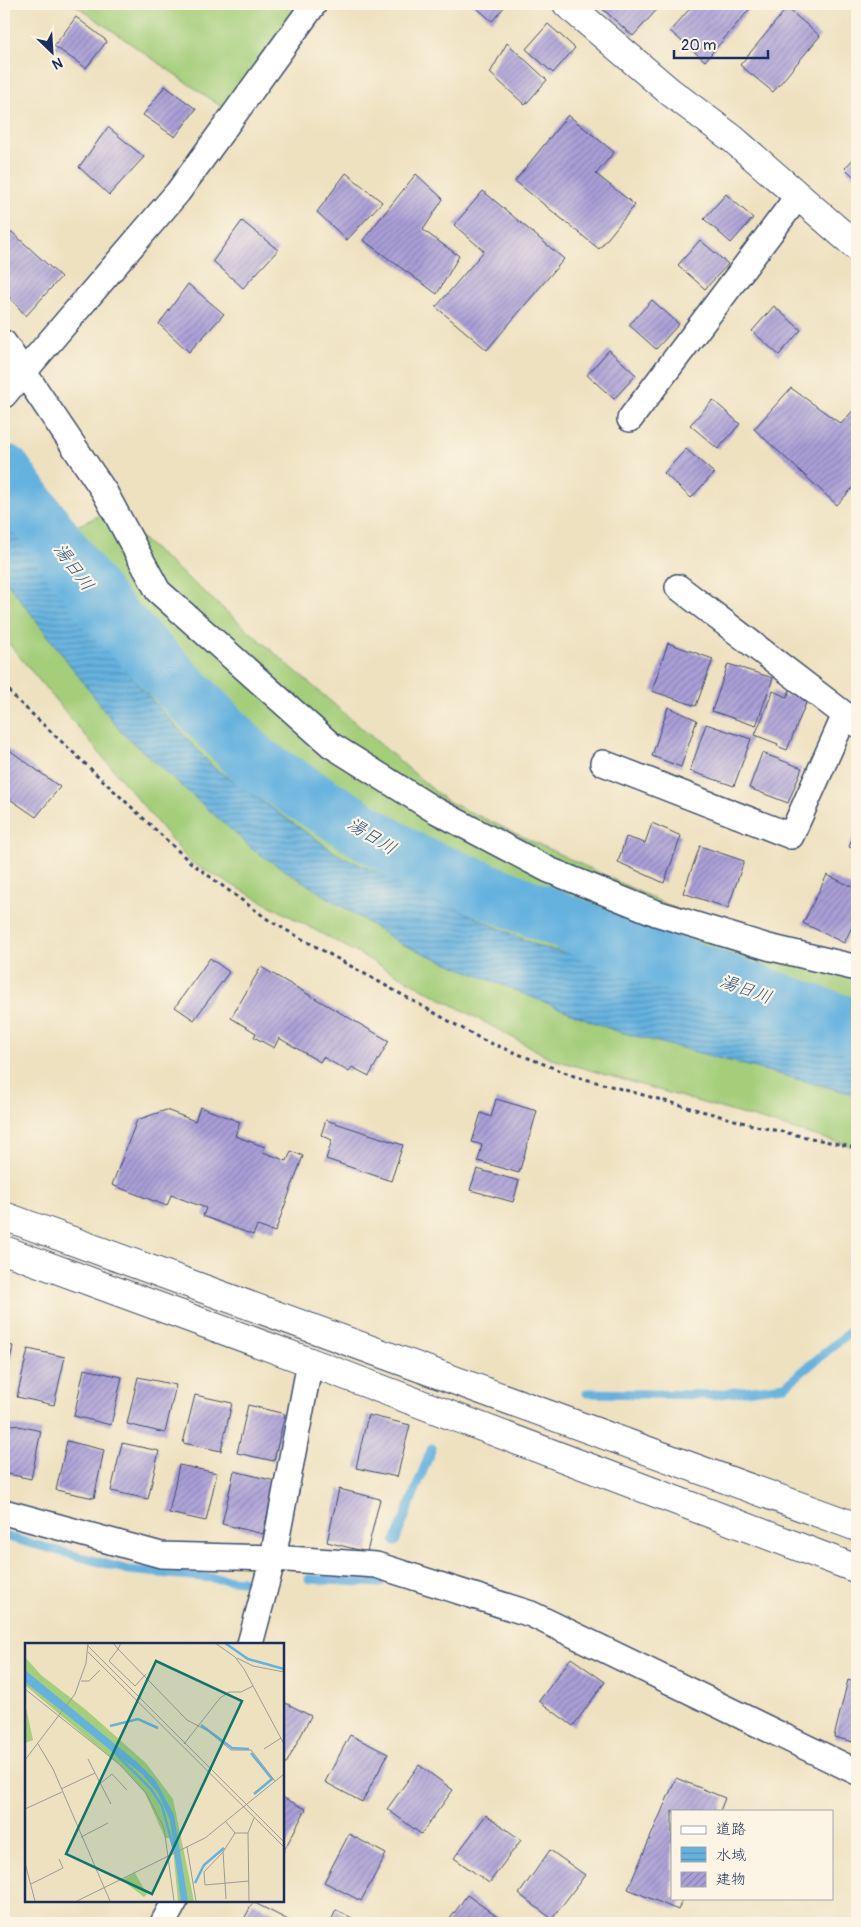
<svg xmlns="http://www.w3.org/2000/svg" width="861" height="1927" viewBox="0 0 861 1927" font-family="Pangolin,'Klee One',sans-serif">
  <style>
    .grass { fill: #a4ce7a; stroke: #607e6c }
    .water { fill: url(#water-rules); stroke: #40709e }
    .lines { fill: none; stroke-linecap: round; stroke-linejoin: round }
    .stream { stroke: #66b2df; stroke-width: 9 }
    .river { stroke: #66b2df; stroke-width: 56 }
    .building { fill: url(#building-hatch) }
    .minor-casing { stroke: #3b4a6d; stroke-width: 28 }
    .tertiary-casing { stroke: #3b4a6d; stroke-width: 30 }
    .path { stroke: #3b4a6d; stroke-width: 3; stroke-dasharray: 4 4; stroke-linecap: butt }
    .minor { stroke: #fff; stroke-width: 25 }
    .tertiary { stroke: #fff; stroke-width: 28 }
    .labels { text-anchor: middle; stroke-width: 4.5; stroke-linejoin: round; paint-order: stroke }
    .water-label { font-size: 18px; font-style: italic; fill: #325685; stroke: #fcf5e5 }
    .inset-river { fill: none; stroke: #66b2df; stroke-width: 2.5 }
    .inset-road { fill: none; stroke: #9a9a99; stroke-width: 1 }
    .view { fill: #0f766e; fill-opacity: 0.15; stroke: #0f766e; stroke-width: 2.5 }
    .inset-edge { fill: none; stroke: #1b2f5e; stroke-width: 2.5 }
  </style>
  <defs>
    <pattern id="water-rules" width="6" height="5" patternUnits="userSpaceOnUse" patternTransform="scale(1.25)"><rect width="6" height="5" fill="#66b2df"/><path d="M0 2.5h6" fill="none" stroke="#5391b8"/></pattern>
    <pattern id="building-hatch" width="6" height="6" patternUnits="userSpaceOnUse" patternTransform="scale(1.25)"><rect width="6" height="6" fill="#aa9fd7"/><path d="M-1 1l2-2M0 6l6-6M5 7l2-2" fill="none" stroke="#8a82b2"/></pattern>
  </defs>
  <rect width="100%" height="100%" fill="#fcf5e5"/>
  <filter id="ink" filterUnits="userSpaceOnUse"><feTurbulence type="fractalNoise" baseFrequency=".02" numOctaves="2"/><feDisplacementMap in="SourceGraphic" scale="10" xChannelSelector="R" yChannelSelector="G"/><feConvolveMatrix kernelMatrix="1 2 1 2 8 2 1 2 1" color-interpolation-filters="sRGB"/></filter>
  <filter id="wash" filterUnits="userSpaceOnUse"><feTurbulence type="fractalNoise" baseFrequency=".0096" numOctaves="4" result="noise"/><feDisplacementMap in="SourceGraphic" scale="20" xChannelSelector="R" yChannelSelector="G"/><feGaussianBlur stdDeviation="1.12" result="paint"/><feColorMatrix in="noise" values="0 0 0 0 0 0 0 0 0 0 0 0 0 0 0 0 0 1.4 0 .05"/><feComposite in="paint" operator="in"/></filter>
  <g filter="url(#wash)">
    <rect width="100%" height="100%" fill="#eee1c0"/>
    <path class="grass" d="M74,4H300L223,108Z
      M4,463L52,537L110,511L445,800L720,930L857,966V1148L552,1059L190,862L4,638Z"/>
    <path class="water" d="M4,471L132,678L214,768L339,855L540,947L683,980L857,1027V1095L613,1030L401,944L255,851L121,732L4,578Z"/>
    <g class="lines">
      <path class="stream" d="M587,1393L711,1395L785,1386L857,1326
        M4,1536L128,1570L242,1581
        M395,1542L432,1448
        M309,1579L380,1583"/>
      <path class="river" d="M4,472L106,611L256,764L415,862L627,947L857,1028"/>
    </g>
    <g id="blocks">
      <path class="building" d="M472,4H507L492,21Z
        M597,4H662L633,36Z
        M694,4H754L705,61L670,31Z
        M787,8L820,36L773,92L740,65Z
        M76,17L107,41L86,68L54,46Z
        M548,24L575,48L553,73L526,49Z
        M507,43L547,80L525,105L490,73Z
        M165,86L196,109L175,137L143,115Z
        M568,115L614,152L596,174L635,205L599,249L515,181Z
        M108,127L144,157L109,195L79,167Z
        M857,155V180L845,168Z
        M346,173L382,202L347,240L317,212Z
        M416,174L443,199L423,230L459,256L437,294L363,240Z
        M483,191L564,259L487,350L436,307L484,251L454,225Z
        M726,194L753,218L731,243L704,219Z
        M242,221L278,250L243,288L213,261Z
        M12,232L61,277L26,316L4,291V242Z
        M700,240L728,264L705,289L678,265Z
        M188,284L224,314L189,352L159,324Z
        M652,300L679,324L656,349L629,325Z
        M774,306L801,330L779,355L752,331Z
        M609,350L636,375L614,399L587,375Z
        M791,388L841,424L857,406V483L837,505L754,429Z
        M713,400L740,424L718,449L690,425Z
        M686,449L714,473L691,498L664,473Z
        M668,643L713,659L696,706L652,691Z
        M728,664L773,678L756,726L712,711Z
        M790,690L808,698L787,750L777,746L778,744L755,735L773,691L787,697Z
        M668,707L697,720L681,767L652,756Z
        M706,724L751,739L734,786L690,771Z
        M4,746L60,787L36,817L4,795Z
        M762,753L802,768L788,803L749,788Z
        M652,823L681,836L664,883L618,862L626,837L645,843Z
        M857,825V849L849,847Z
        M700,846L744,861L728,908L683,893Z
        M827,875L857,889V917L844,943L803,923Z
        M210,958L229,972L194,1020L175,1007Z
        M261,967L389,1041L369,1076L352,1067L349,1072L323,1057L320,1062L279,1038L274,1048L254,1037L256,1033L231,1018Z
        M496,1099L537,1111L519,1173L478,1161L482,1145L472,1142L481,1113L491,1117Z
        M200,1107L240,1122L235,1136L265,1147L263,1152L287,1161L291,1151L303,1156L275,1232L257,1226L253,1235L203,1216L206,1208L171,1195L167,1206L112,1185L137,1120L166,1110L195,1121Z
        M326,1120L403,1145L391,1181L326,1159L332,1140L321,1135Z
        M477,1169L519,1181L513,1202L470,1190Z
        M4,1344L13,1346L5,1383H4Z
        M28,1349L65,1357L54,1405L17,1397Z
        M84,1369L122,1377L111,1425L74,1416Z
        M138,1377L176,1385L165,1433L127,1424Z
        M195,1395L232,1403L221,1451L183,1443Z
        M248,1405L285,1414L274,1461L237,1453Z
        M368,1415L410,1425L397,1477L356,1468Z
        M5,1423L41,1431L31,1479L4,1473Z
        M67,1441L104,1450L94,1498L56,1490Z
        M122,1443L159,1451L148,1499L111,1491Z
        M179,1465L217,1473L206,1521L169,1513Z
        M234,1471L275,1481L263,1534L222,1524Z
        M339,1489L380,1499L367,1552L327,1542Z
        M571,1658L605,1682L573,1726L539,1701Z
        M848,1680L857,1683V1743L834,1737Z
        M282,1701L311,1716L286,1764L282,1762Z
        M350,1735L388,1754L362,1802L325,1782Z
        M419,1765L453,1790L421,1834L387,1809Z
        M676,1778L725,1798L720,1811H672V1898H683L678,1910L628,1889Z
        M282,1797L306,1809L282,1854Z
        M486,1815L521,1840L489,1883L454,1858Z
        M349,1834L386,1854L361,1901L324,1882Z
        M550,1850L585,1875L552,1919L519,1894Z
        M467,1895L502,1920L499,1923H447Z
        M253,1902L290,1921L289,1923H242Z
        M336,1910L362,1923H330Z"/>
    </g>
  </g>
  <g filter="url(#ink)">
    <use href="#blocks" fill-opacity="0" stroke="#3b4a6d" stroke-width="1"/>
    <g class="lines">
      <g class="minor-casing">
        <path id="minor" d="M4,343L104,491L158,591L331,745L433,809L549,870L656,913L768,947L857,968
          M4,395L178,192L314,4
          M630,419L798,196
          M678,587L857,724
          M603,763L791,836L845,715
          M4,1512L161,1555L273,1558L376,1565L531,1614L857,1772
          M250,1644L273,1558L310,1362
          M163,1923L175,1901"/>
      </g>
      <g class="tertiary-casing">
        <path id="tertiary" d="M567,4L669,91L733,139L857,247
          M4,1216L857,1527
          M4,1250L310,1362L857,1569"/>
      </g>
      <path class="path" d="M4,684L15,698L190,862L270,921L483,1040L574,1076L760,1127L857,1148"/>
      <use href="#minor" class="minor"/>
      <use href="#tertiary" class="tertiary"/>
    </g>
  </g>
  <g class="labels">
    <g class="water-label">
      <text transform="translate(74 567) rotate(54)" y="6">湯日川</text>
      <text transform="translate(372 836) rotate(32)" y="6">湯日川</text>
      <text transform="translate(746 989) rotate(20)" y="6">湯日川</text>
    </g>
  </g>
  <g transform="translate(25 1643)">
    <rect width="259" height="259" fill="#eee1c0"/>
    <path d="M0,14L16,32L60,66L121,120L148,156L169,258H153L147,195H140L120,150L98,125L0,42ZM110,230L122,251L119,254L97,237Z" fill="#a4ce7a"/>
    <path d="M0,60L8,97L0,100Z" fill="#a4ce7a"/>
    <path d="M0,27L113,120L131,138L149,172L163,258H156L145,177L133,150L117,131L0,39Z" fill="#66b2df"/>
    <path class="inset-river" d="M200,0L223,16L259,26M42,70L86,106L126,146L137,163L150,211M176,82L207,105L224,106M85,83L113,76L133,85M226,110L247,136L229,151M170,240L179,222L199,205"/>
    <path class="inset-road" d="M88,0L93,6L84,18L110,43L121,31M96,0L93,6L162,77L183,88L206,107H226L250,138M190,0L210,14L219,26L259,101M63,3L259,199M63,9L259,204M212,15L228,23L259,29M56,38H64L75,27M0,46L94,121L121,150L139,185L149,258M13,101L28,126L85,258M159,101L195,55L204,49H216L228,43M239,106L256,95M0,117L50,51L61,20L63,0M70,130L86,161M76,140L87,131L102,147M36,146L70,130L63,116M0,166L37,149M201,179L210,190H223M210,190L198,209L179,229L180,242L224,238M56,194L83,180M162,204L171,258M198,209L201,256M0,220L10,258M6,241L38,225L34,216M52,258L180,195L259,131M224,258L223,190L229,175"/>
    <path class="view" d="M131,18L217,58L127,251L41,211Z"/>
    <rect width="259" height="259" class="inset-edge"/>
  </g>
  <rect width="861" height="1927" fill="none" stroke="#fcf5e5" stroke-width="20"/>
  <rect x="671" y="1810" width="162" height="90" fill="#fcf5e5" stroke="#a2a6af"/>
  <rect x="681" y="1826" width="25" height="8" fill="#ffffff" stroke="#a2a6af"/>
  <text x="716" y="1834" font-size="15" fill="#1b2f5e">道路</text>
  <rect x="681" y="1847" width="25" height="15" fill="url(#water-rules)" stroke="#a2a6af"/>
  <text x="716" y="1860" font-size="15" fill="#1b2f5e">水域</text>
  <rect x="681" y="1872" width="25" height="15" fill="url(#building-hatch)" stroke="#a2a6af"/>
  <text x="716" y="1884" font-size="15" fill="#1b2f5e">建物</text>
  <g transform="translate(52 52) rotate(155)" stroke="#fcf5e5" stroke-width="4" paint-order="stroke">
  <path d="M0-4L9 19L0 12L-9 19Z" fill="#1b2f5e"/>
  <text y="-8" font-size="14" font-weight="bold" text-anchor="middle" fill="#1b2f5e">N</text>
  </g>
  <path d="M674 50v8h94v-8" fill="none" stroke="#1b2f5e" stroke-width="2.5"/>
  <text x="681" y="50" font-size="15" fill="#1b2f5e" stroke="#fcf5e5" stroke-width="4" paint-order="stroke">20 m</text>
</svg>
